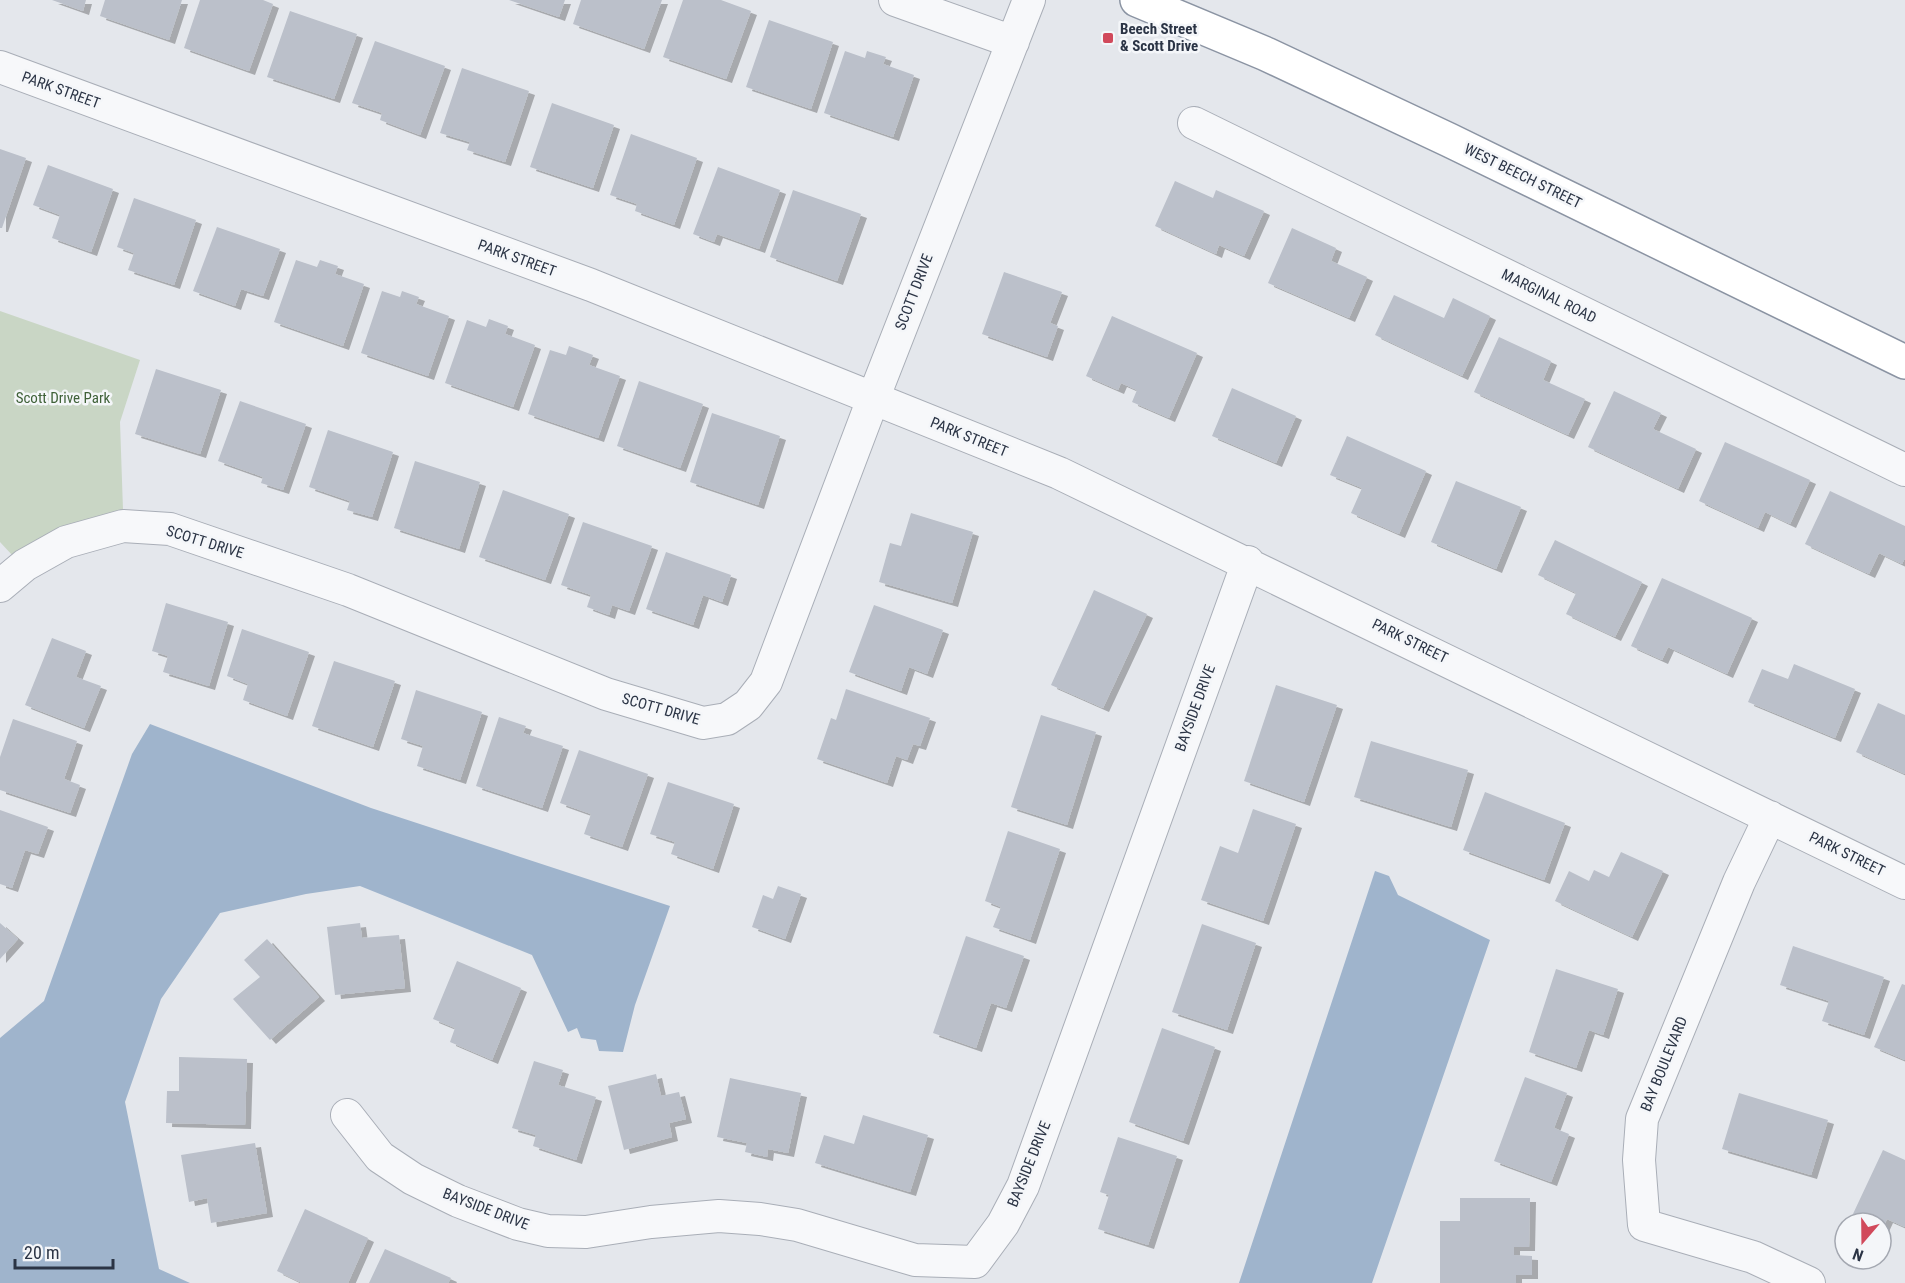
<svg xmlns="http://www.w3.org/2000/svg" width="1905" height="1283" viewBox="0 0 1905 1283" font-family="'Roboto Condensed',sans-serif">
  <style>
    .green { fill: #c9d6c5 }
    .water { fill: #9fb4cc }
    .building { fill: #bbc0ca; filter: url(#shadow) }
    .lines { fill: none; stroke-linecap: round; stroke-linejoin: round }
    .minor-casing { stroke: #a9aeb7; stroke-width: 34 }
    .highway-casing { stroke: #8b94a3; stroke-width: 36 }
    .minor { stroke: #f7f8fa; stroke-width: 32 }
    .highway { stroke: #fff; stroke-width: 33 }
    .poi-dot { fill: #d1495b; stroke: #f4f6f9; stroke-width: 2 }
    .labels { text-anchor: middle; stroke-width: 5; stroke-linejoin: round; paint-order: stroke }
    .poi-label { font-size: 15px; font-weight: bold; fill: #2b3445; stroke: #f4f6f9; text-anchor: start }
    .street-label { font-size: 15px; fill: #2b3445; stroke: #f4f6f9 }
    .park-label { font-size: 15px; fill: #3f6138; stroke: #f4f6f9 }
  </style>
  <defs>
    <filter id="shadow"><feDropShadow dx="6" dy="4" stdDeviation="0" flood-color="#0004"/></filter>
  </defs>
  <rect width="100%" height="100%" fill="#e4e7ec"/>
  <path class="green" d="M0,311L140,360L120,422L123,510L60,528L13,556L0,542Z"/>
  <path class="water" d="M150,724L371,808L670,906L635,1005L623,1052L599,1051L596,1040L581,1038L577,1028L568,1032L532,955L360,886L306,894L220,913L161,999L125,1102L159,1269L190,1283H0V1038L44,1001L132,754Z
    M1375,871L1389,876L1398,895L1490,940L1372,1283H1239Z"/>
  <path class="building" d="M52,0H86L83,11Z
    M105,0H182L169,40L100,16Z
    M200,0H263L273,4L249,71L184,48Z
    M509,0H565L559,17Z
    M581,0H662L644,49L573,24Z
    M683,0H721L751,11L726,79L663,57Z
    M290,11L357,34L334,99L267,77Z
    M769,20L833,42L811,109L746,87Z
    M375,41L445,66L420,135L380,120L382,113L352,103Z
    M845,51L865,58L867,51L886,57L883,64L914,75L893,137L824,113Z
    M462,68L529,91L505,162L467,150L470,142L440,133Z
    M552,103L614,125L593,188L530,167Z
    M631,134L697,158L674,225L635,211L637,204L610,195Z
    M0,149L26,158L2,228H0Z
    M48,165L113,189L91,252L52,238L60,215L33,205Z
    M718,167L780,190L759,249L717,234L714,242L693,234Z
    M1175,181L1213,198L1216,190L1264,211L1244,256L1219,245L1216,254L1155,226Z
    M793,190L861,214L837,281L770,257Z
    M134,198L196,220L174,285L128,270L134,253L117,247Z
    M217,227L280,249L263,296L241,289L235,306L193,291Z
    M1292,228L1336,248L1331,261L1367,277L1349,318L1268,283Z
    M296,260L317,267L320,260L338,266L335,274L364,284L343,346L274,322Z
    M1004,272L1062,292L1050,323L1058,326L1047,357L982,334Z
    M382,291L400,297L402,291L419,297L416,304L449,316L428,376L361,353Z
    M1394,295L1444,318L1453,298L1490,316L1462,376L1375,335Z
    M1112,316L1197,353L1169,418L1132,402L1137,390L1121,383L1118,390L1086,376Z
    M489,319L508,326L505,334L535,345L513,407L445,383L467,320L486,327Z
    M1499,337L1551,361L1543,380L1585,399L1568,435L1474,392Z
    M569,346L593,355L589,365L620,376L598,438L528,414L550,350L566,355Z
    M156,369L221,390L200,454L135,434Z
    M639,381L703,404L680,468L617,446Z
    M1232,388L1296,416L1276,463L1212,436Z
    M1614,391L1661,413L1653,429L1696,449L1678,489L1588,447Z
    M240,401L306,424L283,490L261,483L263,477L218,461Z
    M712,413L780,436L758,505L690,482Z
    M328,430L393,452L372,517L347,510L350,501L309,487Z
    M1347,436L1426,471L1399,534L1351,513L1362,488L1330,475Z
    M1725,442L1810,480L1790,524L1765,512L1758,528L1699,501Z
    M415,461L480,482L459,549L394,528Z
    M1456,481L1521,507L1496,569L1431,542Z
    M503,490L569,514L545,580L479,557Z
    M1830,491L1905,526V558L1902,564L1879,553L1869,574L1805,544Z
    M911,513L973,532L952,603L879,582L890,543L901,546Z
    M583,522L652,546L629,611L612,605L609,615L587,607L591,595L561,585Z
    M1555,540L1642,582L1615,637L1566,614L1576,593L1538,575Z
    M666,552L731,575L722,602L703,595L693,625L646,609Z
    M1662,578L1752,618L1727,674L1668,647L1662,660L1631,646Z
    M1094,590L1147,614L1103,708L1051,685Z
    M166,603L228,622L209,686L163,672L168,656L152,651Z
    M874,605L943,630L927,674L909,667L901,691L849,672Z
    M242,629L309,652L287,716L243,700L248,684L227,676Z
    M52,638L86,651L76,677L101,686L84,728L25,705Z
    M334,661L395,681L373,747L312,726Z
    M1794,664L1855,689L1835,738L1748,702L1762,669L1788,679Z
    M1276,685L1337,705L1304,802L1244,781Z
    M846,689L930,718L920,746L913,744L907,760L896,756L887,783L817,759L831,718L836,720Z
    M416,690L482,712L460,780L417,766L423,746L401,739Z
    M1878,703L1905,715V774L1856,752Z
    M1041,715L1096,732L1067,825L1011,807Z
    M499,717L526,726L523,733L563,746L542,808L476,786Z
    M13,719L77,741L64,779L80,785L70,813L0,790V757Z
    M1371,741L1468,770L1451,827L1354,797Z
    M579,750L648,774L622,847L584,834L591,814L560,803Z
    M668,782L734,804L713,869L671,854L675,842L650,834Z
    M1485,792L1565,823L1544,880L1463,850Z
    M1253,809L1296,824L1263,921L1201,900L1220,846L1238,853Z
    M0,810L48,827L38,854L25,850L12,888L0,884Z
    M1008,831L1060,849L1030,940L993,927L1001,907L985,901Z
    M1621,852L1663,871L1632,937L1555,901L1569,871L1589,881L1594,870L1609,877Z
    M778,886L801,894L785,939L752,927L763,895L773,899Z
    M0,923L18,939L0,959Z
    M360,923L362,938L399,935L405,988L335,995L327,927Z
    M1202,924L1256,943L1227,1030L1172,1012Z
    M966,936L1024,956L1006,1008L991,1003L976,1048L933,1033Z
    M267,939L319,997L270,1040L233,999L260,977L244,960Z
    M1793,946L1884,977L1864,1035L1822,1021L1829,1001L1780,985Z
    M457,961L521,988L492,1060L450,1042L455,1028L433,1019Z
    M1556,969L1618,989L1603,1035L1589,1030L1576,1068L1529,1052Z
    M1902,984L1905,985V1060L1874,1047Z
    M1162,1028L1215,1047L1183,1141L1129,1122Z
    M179,1057L247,1059L245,1125L166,1123L167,1091H179Z
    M534,1061L563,1070L558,1085L596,1097L576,1160L533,1146L536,1135L512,1128Z
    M656,1074L661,1096L679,1092L686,1119L669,1123L672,1137L624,1150L608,1086Z
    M1525,1077L1567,1093L1554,1128L1569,1134L1551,1182L1494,1161Z
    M730,1078L801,1093L788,1153L768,1149L767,1157L745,1152L747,1143L717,1137Z
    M1739,1093L1828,1120L1811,1175L1722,1149Z
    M863,1115L928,1135L910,1192L815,1163L824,1135L854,1144Z
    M1118,1137L1177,1156L1148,1245L1098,1229L1109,1195L1100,1192Z
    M255,1143L267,1213L211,1223L207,1198L189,1202L181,1155Z
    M1883,1150L1905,1160V1227L1887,1219L1881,1232V1223H1868L1852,1216Z
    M1460,1198H1530L1529,1247H1514V1255L1532,1256V1275H1516V1283H1440V1221H1460Z
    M305,1209L368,1238L348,1283H302L277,1271Z
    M385,1249L451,1278L448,1283H369Z"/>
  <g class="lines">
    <g class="minor-casing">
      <path id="minor" d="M895,0L1013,42
        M0,67L591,285L1059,473L1905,883
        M1194,123L1905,470
        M0,586L25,565L66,542L123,526L170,529L348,590L606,694L703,723L727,719L748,705L766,682L873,399L1029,0
        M1770,817L1739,882L1642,1119L1639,1160L1644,1225L1753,1257L1809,1283
        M347,1115L380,1157L413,1179L458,1201L518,1224L548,1231L586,1232L651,1222L719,1216L760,1219L797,1225L915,1260L975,1262L1003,1224L1023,1186L1248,562"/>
    </g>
    <g class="highway-casing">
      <path id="highway" d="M1137,0L1266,54L1449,140L1905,362"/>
    </g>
    <use href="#minor" class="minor"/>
    <use href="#highway" class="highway"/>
  </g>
  <rect class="poi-dot" x="1102" y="32" width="12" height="12" rx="3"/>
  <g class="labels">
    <g class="poi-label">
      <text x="1120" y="34">Beech Street<tspan x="1120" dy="17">&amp; Scott Drive</tspan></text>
    </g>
    <g class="street-label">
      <text transform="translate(61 90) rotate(20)" y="5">PARK STREET</text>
      <text transform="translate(1523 176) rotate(26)" y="5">WEST BEECH STREET</text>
      <text transform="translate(517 258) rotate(20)" y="5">PARK STREET</text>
      <text transform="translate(914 292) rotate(-69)" y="5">SCOTT DRIVE</text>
      <text transform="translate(1549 296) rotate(26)" y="5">MARGINAL ROAD</text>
      <text transform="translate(969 437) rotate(22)" y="5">PARK STREET</text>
      <text transform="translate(205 542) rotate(17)" y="5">SCOTT DRIVE</text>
      <text transform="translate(1410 641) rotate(26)" y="5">PARK STREET</text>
      <text transform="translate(1195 708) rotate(-70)" y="5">BAYSIDE DRIVE</text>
      <text transform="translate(661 709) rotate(16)" y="5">SCOTT DRIVE</text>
      <text transform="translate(1847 854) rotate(26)" y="5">PARK STREET</text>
      <text transform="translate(1664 1064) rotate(-68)" y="5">BAY BOULEVARD</text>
      <text transform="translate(1029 1164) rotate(-68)" y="5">BAYSIDE DRIVE</text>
      <text transform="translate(486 1209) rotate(21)" y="5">BAYSIDE DRIVE</text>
    </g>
    <g class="park-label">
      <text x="63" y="403">Scott Drive Park</text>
    </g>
  </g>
  <g transform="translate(1863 1241) rotate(200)"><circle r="28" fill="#f4f6f9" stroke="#a4a8b1" stroke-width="1.5"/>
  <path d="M0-4.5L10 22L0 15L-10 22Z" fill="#d1495b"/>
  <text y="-9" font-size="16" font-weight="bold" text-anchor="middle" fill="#2b3445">N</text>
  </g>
  <path d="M15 1259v9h98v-9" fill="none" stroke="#2b3445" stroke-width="3"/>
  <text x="24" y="1259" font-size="18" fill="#2b3445" stroke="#f4f6f9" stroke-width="4.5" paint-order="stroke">20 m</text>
</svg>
